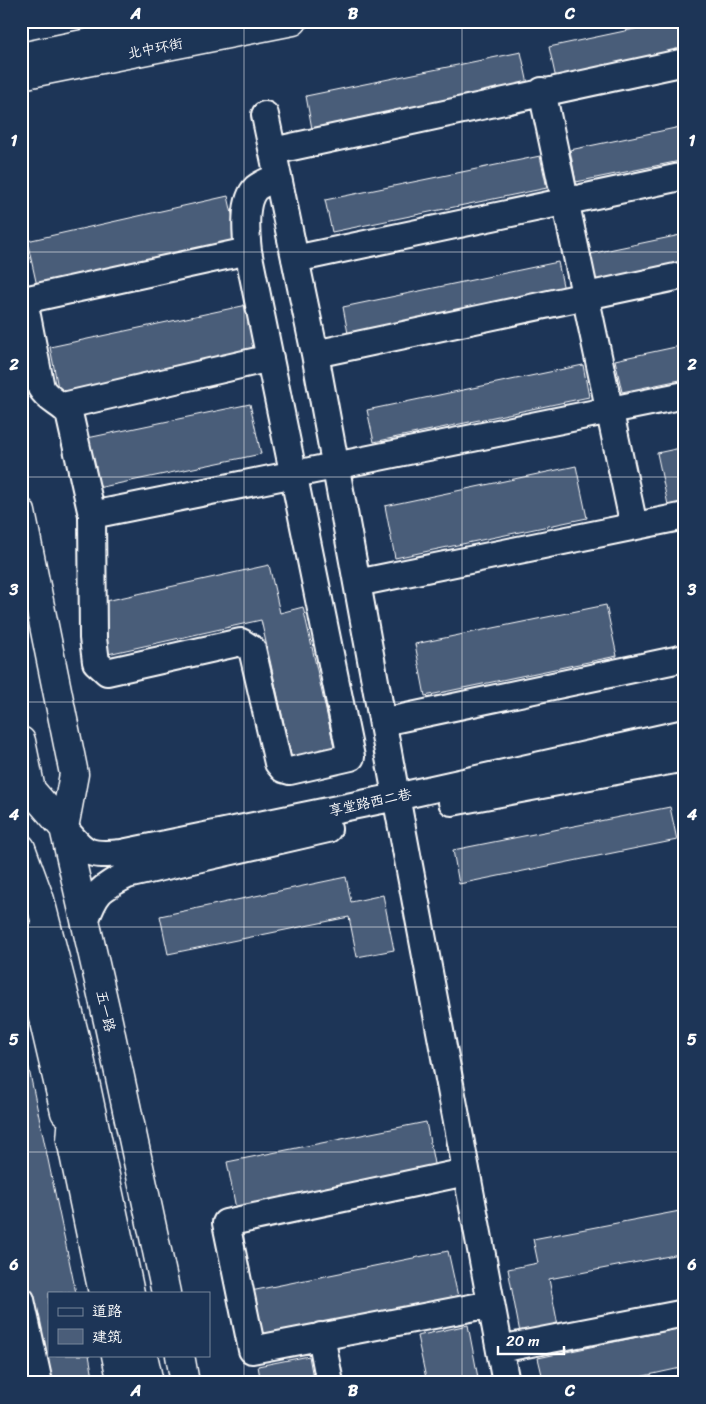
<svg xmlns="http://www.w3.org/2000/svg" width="706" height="1404" viewBox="0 0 706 1404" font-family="Sriracha,'LXGW WenKai TC',sans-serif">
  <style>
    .building { fill: #4a5d79; stroke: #fff }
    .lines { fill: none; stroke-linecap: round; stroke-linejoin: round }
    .minor-casing { stroke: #fff; stroke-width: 30 }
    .major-casing { stroke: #fff; stroke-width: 31 }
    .highway-casing { stroke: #fff; stroke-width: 31 }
    .minor { stroke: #1d3557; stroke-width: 26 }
    .major { stroke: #1d3557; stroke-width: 28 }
    .highway { stroke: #1d3557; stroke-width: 28 }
    .grid { fill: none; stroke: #fff; stroke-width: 1; stroke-opacity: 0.55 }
    .labels { text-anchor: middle; stroke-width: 4; stroke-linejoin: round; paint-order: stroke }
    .street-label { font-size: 14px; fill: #fff; stroke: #1d3557 }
    .neatline { fill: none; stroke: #fff; stroke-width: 2 }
    .grid-label { font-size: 16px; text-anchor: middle; font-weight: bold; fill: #fff }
  </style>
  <rect width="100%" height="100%" fill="#1d3557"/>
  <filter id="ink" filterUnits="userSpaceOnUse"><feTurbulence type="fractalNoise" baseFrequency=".02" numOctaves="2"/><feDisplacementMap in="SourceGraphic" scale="10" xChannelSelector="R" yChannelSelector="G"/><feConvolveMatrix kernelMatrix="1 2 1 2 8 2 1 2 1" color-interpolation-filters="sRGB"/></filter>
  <g filter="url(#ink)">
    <path class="building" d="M672,21H685V52L556,79L549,47Z
      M521,52L528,84L312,129L306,96Z
      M685,126V160L576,182L570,150Z
      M540,156L547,188L332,232L325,200Z
      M228,196L238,241L37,286L27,241Z
      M685,234V268L592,287L585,255Z
      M558,262L565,295L349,339L343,307Z
      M247,305L257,350L59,393L50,347Z
      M685,345V379L622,392L615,360Z
      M583,365L589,397L374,442L367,410Z
      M250,404L261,454L83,491L73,441Z
      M685,447V502L668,505L657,453Z
      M576,466L587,518L395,558L385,506Z
      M269,565L280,613L303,607L336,755L293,764L261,620L108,654L97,603Z
      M606,605L617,656L425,696L415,644Z
      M670,807L677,840L459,884L453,850Z
      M346,877L351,902L383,895L394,950L357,957L349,917L168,954L160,916Z
      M21,1031L76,1293H49V1355H89L94,1383H47L21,1263Z
      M426,1122L436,1174L237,1214L227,1162Z
      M685,1210V1253L549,1279L558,1326L520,1333L508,1269L538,1263L533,1239Z
      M448,1251L459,1301L261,1342L251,1291Z
      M468,1325L479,1383H427L417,1336Z
      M685,1327V1367L612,1383H544L538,1358Z
      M309,1356L314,1383H261L258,1366Z"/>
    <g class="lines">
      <g class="minor-casing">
        <path id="minor" d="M542,91L634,526
          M265,115L315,354L399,812L506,1383
          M273,151L685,62
          M248,251L24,300L41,388C48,400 60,403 69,413L92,515L93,638L96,662L107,672L241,642L252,649L278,763L283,769L290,771L351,757L248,251C246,233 243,201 256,188C262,183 271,180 278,177
          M295,259L685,176
          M315,354L685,275
          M63,406L270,358
          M92,515L685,395
          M357,583L685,516
          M383,722L685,658
          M452,802L685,758
          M64,828C85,854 88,856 122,853L396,797L685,733
          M85,921C96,892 99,889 127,875L328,829
          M466,1172L226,1223L252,1350L491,1304
          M21,1300L39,1383
          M321,1336L330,1383
          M500,1349L685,1313"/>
      </g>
      <g class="major-casing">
        <path id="major" d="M21,75L293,21
          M21,512L74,774L64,828
          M21,741L31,790L64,828L108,1021L166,1293
          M21,848L40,900L78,1049L130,1293
          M24,936L65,1112
          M76,1080L71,1140L103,1293
          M116,1355L122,1383
          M143,1355L149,1383
          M180,1355L185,1383"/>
      </g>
      <g class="highway-casing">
        <path id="highway" d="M21,57L194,21"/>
      </g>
      <use href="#minor" class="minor"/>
      <use href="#major" class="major"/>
      <use href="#highway" class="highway"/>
    </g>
  </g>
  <path class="grid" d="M244,21V1383M462,21V1383M21,252H685M21,477H685M21,702H685M21,927H685M21,1152H685"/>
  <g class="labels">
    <g class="street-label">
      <text transform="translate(155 48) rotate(-11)" y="5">北中环街</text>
      <text transform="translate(370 802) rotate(-12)" y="5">享堂路西二巷</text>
      <text transform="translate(106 1011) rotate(77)" y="5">五一路</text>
    </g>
  </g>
  <rect width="706" height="1404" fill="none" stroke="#1d3557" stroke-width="55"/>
  <rect x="48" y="1292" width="162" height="65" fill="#1d3557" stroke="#77869a"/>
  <rect x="58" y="1308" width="25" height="8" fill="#1d3557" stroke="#77869a"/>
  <text x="92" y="1316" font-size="15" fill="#ffffff">道路</text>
  <rect x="58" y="1329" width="25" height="15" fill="#4a5d79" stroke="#77869a"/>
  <text x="92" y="1342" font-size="15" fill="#ffffff">建筑</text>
  <path d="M498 1346v8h66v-8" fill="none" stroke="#ffffff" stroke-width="2.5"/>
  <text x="506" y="1346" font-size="15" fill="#ffffff" stroke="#1d3557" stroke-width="4" paint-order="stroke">20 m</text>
  <rect x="28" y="28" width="650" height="1348" class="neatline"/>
  <g class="grid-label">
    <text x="136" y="19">A</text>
    <text x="353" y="19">B</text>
    <text x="570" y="19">C</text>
    <text x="14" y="146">1</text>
    <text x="692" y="146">1</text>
    <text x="14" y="370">2</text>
    <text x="692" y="370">2</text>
    <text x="14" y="595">3</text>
    <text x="692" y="595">3</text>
    <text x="14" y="820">4</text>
    <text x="692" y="820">4</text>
    <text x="14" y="1045">5</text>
    <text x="692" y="1045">5</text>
    <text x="14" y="1270">6</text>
    <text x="692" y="1270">6</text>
    <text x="136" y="1396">A</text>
    <text x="353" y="1396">B</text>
    <text x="570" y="1396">C</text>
  </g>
</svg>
